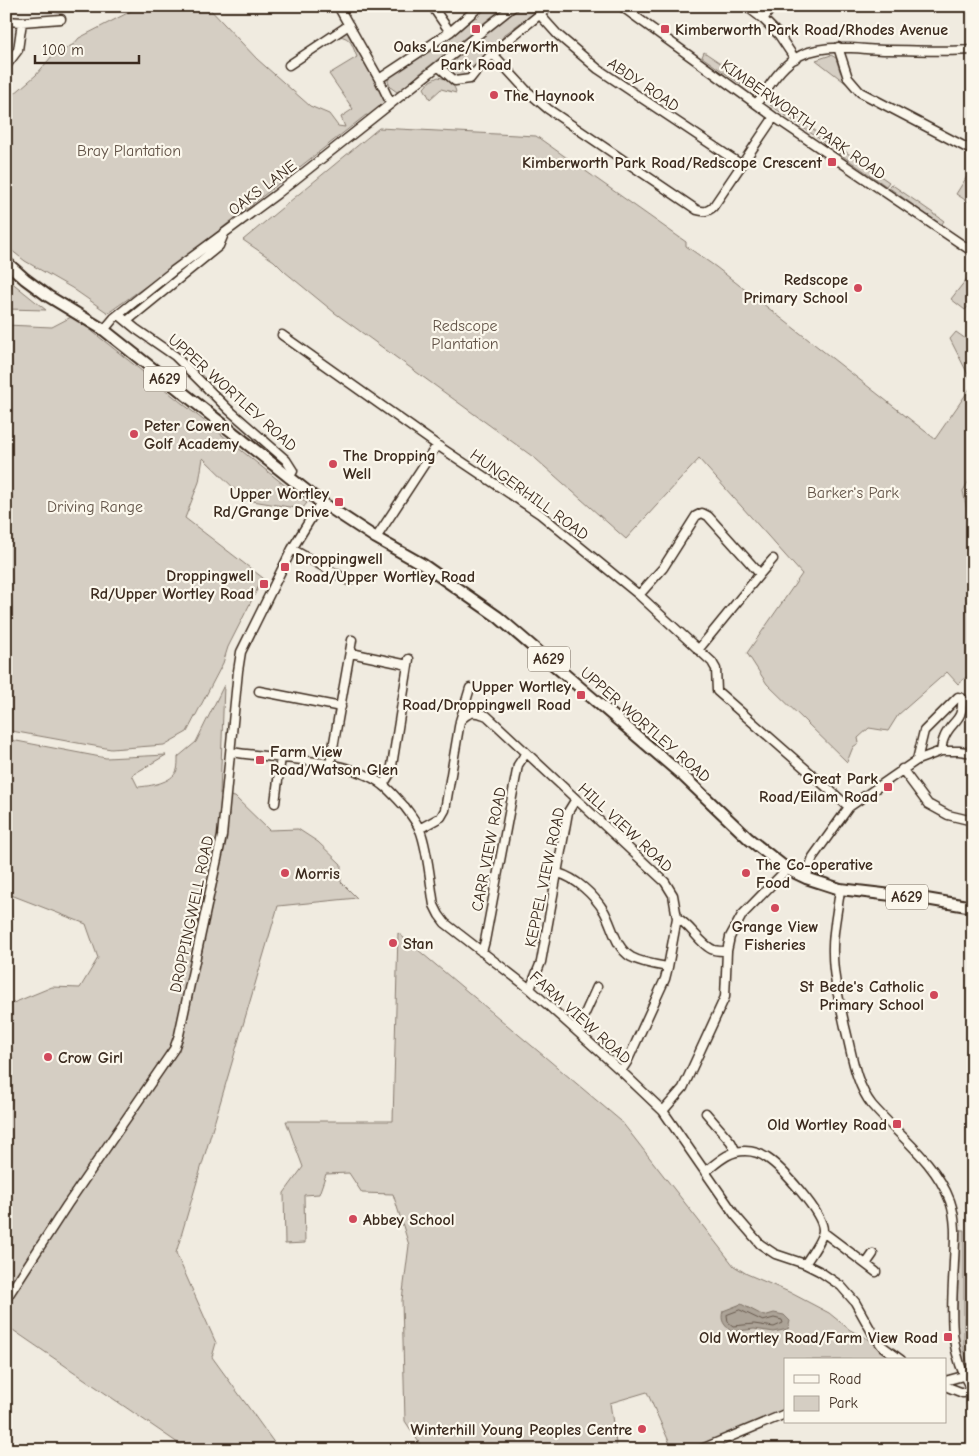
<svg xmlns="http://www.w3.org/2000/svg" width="979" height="1456" viewBox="0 0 979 1456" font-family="'Comic Neue',sans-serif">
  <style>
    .green { fill: #d5cec3; stroke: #887c70 }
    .water { fill: #aca397; stroke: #7f7367 }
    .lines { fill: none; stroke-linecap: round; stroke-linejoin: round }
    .shore { stroke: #685a4e; stroke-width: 1 }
    .stream { stroke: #7f7367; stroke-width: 2 }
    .minor-casing { stroke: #3b2a1e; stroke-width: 11 }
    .major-casing { stroke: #3b2a1e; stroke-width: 14 }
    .minor { stroke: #fbf7ec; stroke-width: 8 }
    .major { stroke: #fbf7ec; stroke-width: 10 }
    .poi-dot { fill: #d1495b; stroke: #fbf7ec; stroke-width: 2 }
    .labels { text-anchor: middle; stroke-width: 4.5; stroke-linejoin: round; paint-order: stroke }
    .shield { fill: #fbf7ec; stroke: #75685c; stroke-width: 1 }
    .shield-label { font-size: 15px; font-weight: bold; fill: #3b2a1e }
    .poi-label { font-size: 16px; font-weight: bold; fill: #3b2a1e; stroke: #fbf7ec; text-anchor: start }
    .street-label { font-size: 16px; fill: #3b2a1e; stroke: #fbf7ec }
    .park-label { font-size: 16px; fill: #625347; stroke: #fbf7ec }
  </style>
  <rect width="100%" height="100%" fill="#f0ebe0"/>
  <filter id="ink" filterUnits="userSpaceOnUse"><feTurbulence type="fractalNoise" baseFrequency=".02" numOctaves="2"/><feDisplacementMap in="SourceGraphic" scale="10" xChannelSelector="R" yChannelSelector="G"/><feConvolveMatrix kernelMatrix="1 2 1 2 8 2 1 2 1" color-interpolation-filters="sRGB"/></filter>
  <g filter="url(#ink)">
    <path class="green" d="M141,6H207L257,59L310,106L329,114L338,126L345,127L341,117L353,109L329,74L357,57C352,46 352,37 338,36L346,31L349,32L385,99L383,104L370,116L366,115L170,269L108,313L72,288L25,261L6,246V101L36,75L52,56L74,44L79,38Z
      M488,6H505L418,75L405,89L397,92L390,87L388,81L389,75L451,36L476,16L477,18Z
      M519,6H546L530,19L524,20L504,35L500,43L481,60L466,78H456C450,72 448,69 452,61Z
      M704,52L756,87L746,88L702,57Z
      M831,55L836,58L840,71L847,84L816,60Z
      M438,77C446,78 456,85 456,93L441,89L430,99L424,88L430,81Z
      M770,98L831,142L834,144L831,147L776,109L770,105Z
      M379,128L536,136L686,242V246L716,267L935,439L973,384V474L963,491L968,515L973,519V671L958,684L947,672L898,715L888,731L869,728L858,738L859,743L853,747L847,762L767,684L747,653L802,574L699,459L626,539L536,459L335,313L285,272L274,261L243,240Z
      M836,145L889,182L886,186L834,150Z
      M973,167V205L956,194Z
      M891,184L933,213L934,215H936L944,221L941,225L888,187Z
      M969,276L973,278V301L965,310L951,299Z
      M6,277L10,281L46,310L6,309Z
      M73,316L307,503L302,509L246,500L203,458L199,482L185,518L263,578L228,647L223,663L187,732L164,745L111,749L6,730V325L52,327Z
      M956,332L973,344V384L950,339Z
      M224,685L220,794L235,797L269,830L298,829L318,842L341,864V882L357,898L278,906L176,1253L216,1343L212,1357L275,1444L276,1450H188L10,1328L6,1332V1082L13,1057H6V1006L52,987L80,988L98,958L86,924L6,893V739L106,758L166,755L132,775L138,787C150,786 172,783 177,770C178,766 178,761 178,757L196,742Z
      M398,933L621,1121L734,1266L747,1274L789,1292L829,1313L850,1330L870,1340L890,1360H785V1414C754,1427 713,1450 680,1450L676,1444L671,1446L647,1392L610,1403L617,1450H424L405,1421L402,1300L409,1245L393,1194L362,1193L349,1173L326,1174L319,1194L304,1195L305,1243L285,1244L284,1193L303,1167L286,1121H393Z
      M960,1230H964V1349L969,1371H968L959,1350L956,1334Z"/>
    <path class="water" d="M741,1304L764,1316L774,1313L784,1315L790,1321L788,1329L774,1332L754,1329L732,1332C724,1325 720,1321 723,1311Z"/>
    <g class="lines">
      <path class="shore" d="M740,1310L763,1321L774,1318L782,1320L783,1323L774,1327L754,1324L733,1326L728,1322L727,1315Z"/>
      <path class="stream" d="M6,1187L10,1170"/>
      <g class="minor-casing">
        <path id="minor" d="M338,6L379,79L391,104
          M432,6L450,32
          M621,6L774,117L973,252
          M746,6L763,19L779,35L795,59
          M540,15L558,35L598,69L742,165
          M763,19L773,6
          M6,21L22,22L61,19
          M838,47L848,78L860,92L973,151
          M492,53L526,90L548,109L697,210C704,212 707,212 713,207L774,117
          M289,65L349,25
          M6,66L18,50L22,22
          M439,67L455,81L470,79C492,49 522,30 550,6
          M379,79L450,32L480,6
          M757,103C768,88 778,70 794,59C821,41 859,50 888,50C916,50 945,52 973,50
          M119,315L136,329L175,356L228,409L286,460L293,471L289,478
          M127,321L219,246L224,234
          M104,330L114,318L173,271L277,194L514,6
          M282,335L437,445L540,514L639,595L712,662L716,669L717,691L849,807
          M376,538L437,445
          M292,549L349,581
          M760,574L773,559
          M639,595L663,568L696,516L702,513L708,516L760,574L698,650
          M351,653L408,665
          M259,691L341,707
          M460,721C469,711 475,711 487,716L665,882L673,895L677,918L668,967L665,979L627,1062L621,1071
          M231,752C274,759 349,758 383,785C391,791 398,800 405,807C410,814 416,821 420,830C428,850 430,882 434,905L439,915L445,923L530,989L621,1071L663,1111L735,1215L760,1244L775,1254L805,1264L819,1271L841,1286L855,1302L873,1334L882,1346L901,1360
          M917,760L924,731L958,697L962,698C964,722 951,720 944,738C942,742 942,747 941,751
          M330,765L352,640
          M902,769L928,804L948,815L973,821
          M383,785L391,772L409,659
          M275,803L281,757
          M419,829L441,817L445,810L460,721L470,688
          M558,873C576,878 594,895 604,911C613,927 615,947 631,957C642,963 656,965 668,967
          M806,878L813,857L849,807L917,760L941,751H959L973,753
          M840,889C838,910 832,932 833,953C833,978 840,1003 845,1027C852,1054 855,1083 872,1105C899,1136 935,1161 950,1201C957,1221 955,1241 954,1261C952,1313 946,1345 973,1393
          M677,918C691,925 701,946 714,950C718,951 723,951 727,951
          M482,952L485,941L518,765L526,753
          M530,989L541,962L568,812L576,799
          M577,1031L597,987
          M663,1111L683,1088L725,997L727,951L730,937L742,915L787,869
          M706,1113L731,1142L736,1152
          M705,1172C718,1162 728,1151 745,1151C753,1151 760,1153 767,1158C781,1167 823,1213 823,1230C823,1239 810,1256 805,1264
          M823,1232L876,1272
          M866,1264L873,1254
          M6,1299L67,1205L174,1049L179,1035L222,836L238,671L241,652L292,549L321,502
          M945,1381L963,1376
          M945,1386L963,1393L972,1392
          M699,1450L785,1414"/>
      </g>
      <g class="major-casing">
        <path id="major" d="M6,262L25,279L48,296L104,330L318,500L376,538L422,564L498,617L682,775L749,839L787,869L806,878L840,889L926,899L973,907"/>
      </g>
      <use href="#minor" class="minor"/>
      <use href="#major" class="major"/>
    </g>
  </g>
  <g class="poi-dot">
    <rect x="471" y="24" width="10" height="10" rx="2.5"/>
    <rect x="660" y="24" width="10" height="10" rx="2.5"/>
    <circle cx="494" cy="95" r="5"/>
    <rect x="827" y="157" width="10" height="10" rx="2.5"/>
    <circle cx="858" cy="288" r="5"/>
    <circle cx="134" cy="434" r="5"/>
    <circle cx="333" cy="464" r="5"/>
    <rect x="334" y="497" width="10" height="10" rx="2.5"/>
    <rect x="280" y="562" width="10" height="10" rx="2.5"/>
    <rect x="259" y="579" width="10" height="10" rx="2.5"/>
    <rect x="576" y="690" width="10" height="10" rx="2.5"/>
    <rect x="255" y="755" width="10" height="10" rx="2.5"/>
    <rect x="883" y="782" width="10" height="10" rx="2.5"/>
    <circle cx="285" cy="873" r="5"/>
    <circle cx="746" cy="873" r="5"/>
    <circle cx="775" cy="908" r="5"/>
    <circle cx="393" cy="943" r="5"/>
    <circle cx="934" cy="995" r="5"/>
    <circle cx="48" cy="1057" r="5"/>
    <rect x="892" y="1119" width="10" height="10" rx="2.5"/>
    <circle cx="353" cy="1219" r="5"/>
    <rect x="943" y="1332" width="10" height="10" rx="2.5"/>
    <circle cx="642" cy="1429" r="5"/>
  </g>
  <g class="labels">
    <g class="shield">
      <rect x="144" y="366.5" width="42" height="25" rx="4"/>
      <rect x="528" y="646.5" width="42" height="25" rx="4"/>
      <rect x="886" y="884.5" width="42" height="25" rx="4"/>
    </g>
    <g class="shield-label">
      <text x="165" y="384">A629</text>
      <text x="549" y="664">A629</text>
      <text x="907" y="902">A629</text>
    </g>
    <g class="poi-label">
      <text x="675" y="35">Kimberworth Park Road/Rhodes Avenue</text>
      <text x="476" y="52" text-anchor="middle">Oaks Lane/Kimberworth<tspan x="476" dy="18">Park Road</tspan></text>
      <text x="504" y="101">The Haynook</text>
      <text x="822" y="168" text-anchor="end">Kimberworth Park Road/Redscope Crescent</text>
      <text x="848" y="285" text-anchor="end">Redscope<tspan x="848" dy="18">Primary School</tspan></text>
      <text x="144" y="431">Peter Cowen<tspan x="144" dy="18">Golf Academy</tspan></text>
      <text x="343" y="461">The Dropping<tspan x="343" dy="18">Well</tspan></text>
      <text x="329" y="499" text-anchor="end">Upper Wortley<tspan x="329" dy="18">Rd/Grange Drive</tspan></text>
      <text x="295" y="564">Droppingwell<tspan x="295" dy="18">Road/Upper Wortley Road</tspan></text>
      <text x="254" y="581" text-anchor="end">Droppingwell<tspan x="254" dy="18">Rd/Upper Wortley Road</tspan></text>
      <text x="571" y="692" text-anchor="end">Upper Wortley<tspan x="571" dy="18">Road/Droppingwell Road</tspan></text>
      <text x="270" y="757">Farm View<tspan x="270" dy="18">Road/Watson Glen</tspan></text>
      <text x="878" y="784" text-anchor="end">Great Park<tspan x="878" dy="18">Road/Eilam Road</tspan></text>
      <text x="756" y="870">The Co-operative<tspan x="756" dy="18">Food</tspan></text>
      <text x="295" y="879">Morris</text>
      <text x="775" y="932" text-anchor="middle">Grange View<tspan x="775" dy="18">Fisheries</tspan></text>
      <text x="403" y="949">Stan</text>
      <text x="924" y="992" text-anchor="end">St Bede's Catholic<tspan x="924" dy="18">Primary School</tspan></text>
      <text x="58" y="1063">Crow Girl</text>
      <text x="887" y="1130" text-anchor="end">Old Wortley Road</text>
      <text x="363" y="1225">Abbey School</text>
      <text x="938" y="1343" text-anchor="end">Old Wortley Road/Farm View Road</text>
      <text x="632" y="1435" text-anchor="end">Winterhill Young Peoples Centre</text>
    </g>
    <g class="street-label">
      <text transform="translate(644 84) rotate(34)" y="6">ABDY ROAD</text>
      <text transform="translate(804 119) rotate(35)" y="6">KIMBERWORTH PARK ROAD</text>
      <text transform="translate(262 187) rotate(-37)" y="6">OAKS LANE</text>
      <text transform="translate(233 392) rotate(42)" y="6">UPPER WORTLEY ROAD</text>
      <text transform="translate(530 494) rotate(36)" y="6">HUNGERHILL ROAD</text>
      <text transform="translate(646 724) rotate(41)" y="6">UPPER WORTLEY ROAD</text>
      <text transform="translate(626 827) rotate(43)" y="6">HILL VIEW ROAD</text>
      <text transform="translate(488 849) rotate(-79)" y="6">CARR VIEW ROAD</text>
      <text transform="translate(544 877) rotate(-78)" y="6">KEPPEL VIEW ROAD</text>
      <text transform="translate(191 914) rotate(-78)" y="6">DROPPINGWELL ROAD</text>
      <text transform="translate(581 1017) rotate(42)" y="6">FARM VIEW ROAD</text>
    </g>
    <g class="park-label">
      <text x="129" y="156">Bray Plantation</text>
      <text x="465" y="331">Redscope<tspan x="465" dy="18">Plantation</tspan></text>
      <text x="853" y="498">Barker's Park</text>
      <text x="95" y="512">Driving Range</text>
    </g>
  </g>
  <rect width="979" height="1456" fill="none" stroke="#fbf7ec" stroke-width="25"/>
  <rect x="12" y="12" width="954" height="1431" fill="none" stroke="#3b2a1e" stroke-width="2" filter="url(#ink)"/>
  <rect x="784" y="1358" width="162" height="65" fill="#fbf7ec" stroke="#aea59a"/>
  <rect x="794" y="1375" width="25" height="8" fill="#fbf7ec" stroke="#aea59a"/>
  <text x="829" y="1384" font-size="15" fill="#3b2a1e">Road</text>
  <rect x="794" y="1396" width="25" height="15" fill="#d5cec3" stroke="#aea59a"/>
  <text x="829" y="1408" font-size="15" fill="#3b2a1e">Park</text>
  <path d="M35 55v8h104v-8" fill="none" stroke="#3b2a1e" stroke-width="2.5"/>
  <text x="42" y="55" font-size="15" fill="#3b2a1e" stroke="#fbf7ec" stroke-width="4" paint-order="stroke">100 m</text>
</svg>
